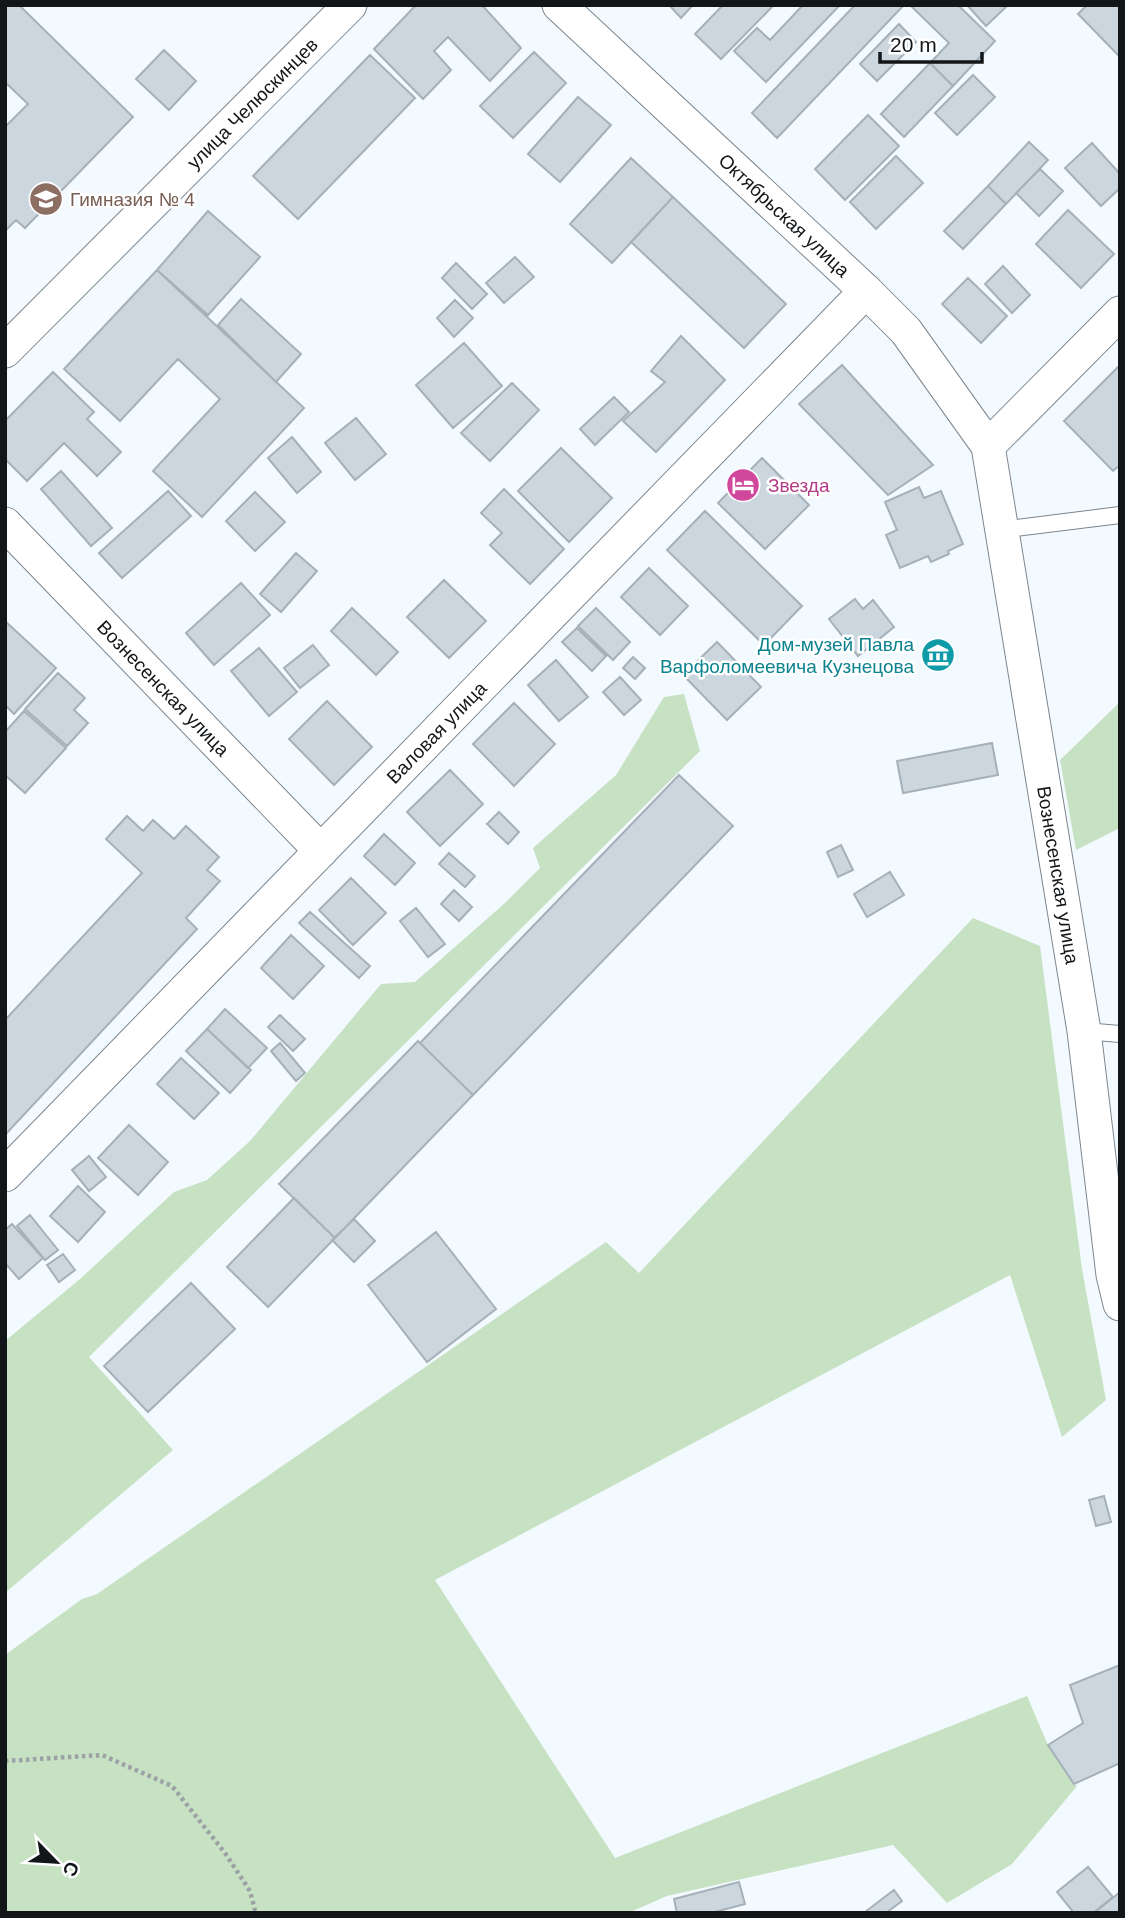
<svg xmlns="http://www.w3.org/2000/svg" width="1125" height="1918" viewBox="0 0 1125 1918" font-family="Helvetica,sans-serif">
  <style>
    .green { fill: #c7e1c3 }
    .building { fill: #cbd6de; stroke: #a6b0b8; stroke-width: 2 }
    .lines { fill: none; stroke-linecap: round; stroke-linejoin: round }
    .lane-casing { stroke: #7c868e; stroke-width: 18 }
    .street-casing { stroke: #7c868e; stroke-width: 35 }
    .path { stroke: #9ca1a5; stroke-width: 4.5; stroke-dasharray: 3.5 3.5; stroke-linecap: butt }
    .lane { stroke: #fff; stroke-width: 16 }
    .street { stroke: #fff; stroke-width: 33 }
    .labels { text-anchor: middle; stroke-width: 5; stroke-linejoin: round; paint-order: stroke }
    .street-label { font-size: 19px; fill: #131619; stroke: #fff }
    .education-label { font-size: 19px; fill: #785e54; stroke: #fff; text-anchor: start }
    .hotel-label { font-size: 19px; fill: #b23c85; stroke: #fff; text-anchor: start }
    .culture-label { font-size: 19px; fill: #0d838f; stroke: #fff; text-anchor: end }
  </style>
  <rect width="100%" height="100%" fill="#f3faff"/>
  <path class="green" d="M684,694L700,751L89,1357L173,1450L5,1593V1341L80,1279L174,1192L207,1180L250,1141L381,984L415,982L505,903L540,868L533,848L616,775L664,697Z
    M1120,702V828L1076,850L1060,760Z
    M973,918L1040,946L1082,1269L1106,1400L1062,1437L1010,1275L435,1580L615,1858L1027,1696L1048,1745L1074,1784L1077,1786L1012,1864L947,1903L893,1845L667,1896L628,1913H5V1655L82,1599L97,1594L606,1242L639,1273Z"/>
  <path class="building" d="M5,5H19L133,117L25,228L16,220L5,231V127L28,104L5,82Z
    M416,5H482L521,48L490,81L448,37L434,51L451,70L423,99L374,49Z
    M669,5H693L681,18Z
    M723,5H774L721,59L695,34Z
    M803,5H840L766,82L734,51L757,28L770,40Z
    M855,5H904L777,138L752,113Z
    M910,5H958L995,41L953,86L930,63L949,43Z
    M967,5H1008L986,26Z
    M1087,5H1120V57L1078,14Z
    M899,24L916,42L877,81L860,64Z
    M164,50L196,81L169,110L136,79Z
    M534,52L566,83L513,138L480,106Z
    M370,55L415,98L298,219L253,176Z
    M930,63L953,86L904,137L881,114Z
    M973,75L995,97L957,135L935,113Z
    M578,97L611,125L560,182L528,154Z
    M868,115L899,146L845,200L815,169Z
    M1029,142L1048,160L1006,204L988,186Z
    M1092,143L1120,174V188L1101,206L1065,168Z
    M896,156L923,183L876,229L850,202Z
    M631,158L673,197L612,263L570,224Z
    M1040,169L1063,191L1039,216L1016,193Z
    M988,186L1006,204L963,249L944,231Z
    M673,197L786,304L744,348L631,242Z
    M1068,210L1114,254L1081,288L1036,244Z
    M208,211L260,257L208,315L157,270Z
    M515,257L534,277L504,303L486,283Z
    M456,263L487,294L472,309L442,278Z
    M1003,266L1030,295L1012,313L985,284Z
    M157,270L304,408L202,517L153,471L220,399L178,359L120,421L64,369Z
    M968,278L1007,316L981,343L942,304Z
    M241,299L301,354L276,382L218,325Z
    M455,300L473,318L454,337L437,318Z
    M681,336L725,380L656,452L623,421L665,382L651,371Z
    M464,343L502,386L453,428L416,385Z
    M842,365L933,465L888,495L799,404Z
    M1120,365V465L1113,471L1064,421Z
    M53,372L94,412L87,419L121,452L97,476L64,443L27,481L5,459V421Z
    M512,383L539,410L490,461L461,433Z
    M614,397L629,412L595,445L580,429Z
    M356,418L386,454L355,480L325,443Z
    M292,437L321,472L297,493L268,458Z
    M561,448L612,498L569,542L518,491Z
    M762,458L809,505L765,549L718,503Z
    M61,471L112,528L91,546L41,489Z
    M919,487L924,498L941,491L963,544L948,551L949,554L931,562L928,556L900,568L886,535L897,530L885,502Z
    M504,489L564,549L530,584L490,545L502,533L481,513Z
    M168,491L191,516L122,578L99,553Z
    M255,492L285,522L255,551L226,521Z
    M705,511L802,606L764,645L667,550Z
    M296,553L317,571L281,612L260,594Z
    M649,568L688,606L660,635L621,597Z
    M444,580L486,621L449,658L407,617Z
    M241,583L270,615L214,665L186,633Z
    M855,599L863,609L873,600L894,627L858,656L829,619Z
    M352,608L398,652L376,675L331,631Z
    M596,608L630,642L613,660L578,626Z
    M5,621L56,668L14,714L5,705Z
    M577,628L606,656L592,671L562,642Z
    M717,642L761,687L727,720L683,675Z
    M313,645L329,665L300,688L284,668Z
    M259,648L297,692L269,716L231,671Z
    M633,657L645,668L635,679L623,668Z
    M556,660L588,697L559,721L528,685Z
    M58,673L85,698L74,710L88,723L67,746L25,709Z
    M620,677L641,700L624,715L603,692Z
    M327,701L372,747L334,785L289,739Z
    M514,703L555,744L514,786L473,744Z
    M24,711L66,748L25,793L5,775V732Z
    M992,743L998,775L903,793L897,761Z
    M450,770L483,804L440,846L407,812Z
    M679,775L733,826L473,1095L420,1043Z
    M499,812L519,832L508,844L487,824Z
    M127,816L143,831L153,820L174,839L186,826L219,857L207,870L220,881L186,918L197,929L5,1135V1020L142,873L106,839Z
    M384,834L415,863L395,885L364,856Z
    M841,845L853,870L838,877L827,852Z
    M449,853L475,876L465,887L439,864Z
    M890,872L904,895L867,917L854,894Z
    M351,878L386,913L353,945L319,910Z
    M454,890L472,907L459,921L441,904Z
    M416,908L445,944L428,957L400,921Z
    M310,912L370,966L359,978L299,923Z
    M291,935L324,966L293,999L261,968Z
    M225,1009L267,1048L248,1068L207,1029Z
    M280,1015L305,1039L293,1051L268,1027Z
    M207,1029L251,1070L230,1093L186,1051Z
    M418,1041L473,1095L335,1238L279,1184Z
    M280,1043L305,1073L296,1081L271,1051Z
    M181,1058L219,1093L194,1119L157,1084Z
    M129,1125L168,1162L138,1195L98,1158Z
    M89,1156L106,1177L89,1191L72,1170Z
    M78,1186L105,1212L78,1242L50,1216Z
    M294,1198L335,1238L268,1307L227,1267Z
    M30,1215L58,1250L45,1260L17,1226Z
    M354,1219L375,1241L354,1262L332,1240Z
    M12,1224L43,1258L19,1279L5,1263V1230Z
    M436,1232L496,1309L427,1362L368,1285Z
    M63,1254L75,1270L59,1282L47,1265Z
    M191,1283L235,1329L148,1412L104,1366Z
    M1104,1496L1111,1522L1096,1526L1089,1500Z
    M1120,1665V1763L1074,1784L1048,1745L1083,1723L1070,1685Z
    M1088,1867L1113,1897L1093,1913H1074L1057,1892Z
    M739,1882L745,1904L711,1913H677L674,1899Z
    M894,1890L902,1901L886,1913H866L865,1912Z
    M1120,1892V1913H1094Z"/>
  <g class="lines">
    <g class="lane-casing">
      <path id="lane" d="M1000,530L1120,515
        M1084,1031L1120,1034"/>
    </g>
    <g class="street-casing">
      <g id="street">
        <path id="s1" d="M559,5L866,291L906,331L988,446L1084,1031L1113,1275L1120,1304"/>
        <path id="s2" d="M5,351L350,5"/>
        <path d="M988,446L1120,313"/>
        <path id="s3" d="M5,524L321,851"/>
        <path id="s4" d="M5,1175L866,291"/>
      </g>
    </g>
    <path class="path" d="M5,1761L102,1755L172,1786L225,1853L250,1891L255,1910L259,1913"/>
    <use href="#lane" class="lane"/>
    <use href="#street" class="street"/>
  </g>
  <defs>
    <g id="school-disc" transform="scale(1.75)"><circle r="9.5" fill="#8d6e63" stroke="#fff"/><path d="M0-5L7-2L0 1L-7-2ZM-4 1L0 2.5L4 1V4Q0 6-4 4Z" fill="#fff"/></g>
    <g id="hotel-disc" transform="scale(1.75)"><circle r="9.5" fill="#d1479c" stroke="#fff"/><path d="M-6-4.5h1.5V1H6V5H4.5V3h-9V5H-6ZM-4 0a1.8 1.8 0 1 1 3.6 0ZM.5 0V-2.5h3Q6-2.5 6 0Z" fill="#fff"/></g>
    <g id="museum-disc" transform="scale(1.75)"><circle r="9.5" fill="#0f9aa8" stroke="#fff"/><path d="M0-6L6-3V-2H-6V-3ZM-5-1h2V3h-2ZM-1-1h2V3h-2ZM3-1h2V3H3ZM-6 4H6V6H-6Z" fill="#fff"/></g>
  </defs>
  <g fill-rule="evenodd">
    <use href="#school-disc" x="46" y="199"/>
    <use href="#hotel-disc" x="743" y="485"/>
    <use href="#museum-disc" x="938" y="655"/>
  </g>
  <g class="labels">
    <g class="street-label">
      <text dy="7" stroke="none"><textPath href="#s2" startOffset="350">улица Челюскинцев</textPath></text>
      <text dy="7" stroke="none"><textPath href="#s1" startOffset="308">Октябрьская улица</textPath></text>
      <text dy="7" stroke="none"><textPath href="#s3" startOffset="228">Вознесенская улица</textPath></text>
      <text dy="7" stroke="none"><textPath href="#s4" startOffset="618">Валовая улица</textPath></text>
      <text dy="7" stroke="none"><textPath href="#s1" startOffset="1052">Вознесенская улица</textPath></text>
    </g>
    <g class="education-label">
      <text x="70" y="206">Гимназия № 4</text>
    </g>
    <g class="hotel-label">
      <text x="768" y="492">Звезда</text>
    </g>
    <g class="culture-label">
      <text x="914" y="651">Дом-музей Павла<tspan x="914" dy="22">Варфоломеевича Кузнецова</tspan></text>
    </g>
  </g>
  <rect width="1125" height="1918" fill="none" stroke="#131619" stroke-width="14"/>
  <g transform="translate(56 1862) rotate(115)" stroke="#ffffff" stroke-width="5" paint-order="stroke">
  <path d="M0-5L12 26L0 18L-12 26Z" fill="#131619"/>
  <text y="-10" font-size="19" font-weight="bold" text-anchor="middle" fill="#131619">С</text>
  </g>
  <path d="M880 52v10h102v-10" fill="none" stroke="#131619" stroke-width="3.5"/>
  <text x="890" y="52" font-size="21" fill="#131619" stroke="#ffffff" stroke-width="5" paint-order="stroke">20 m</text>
</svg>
